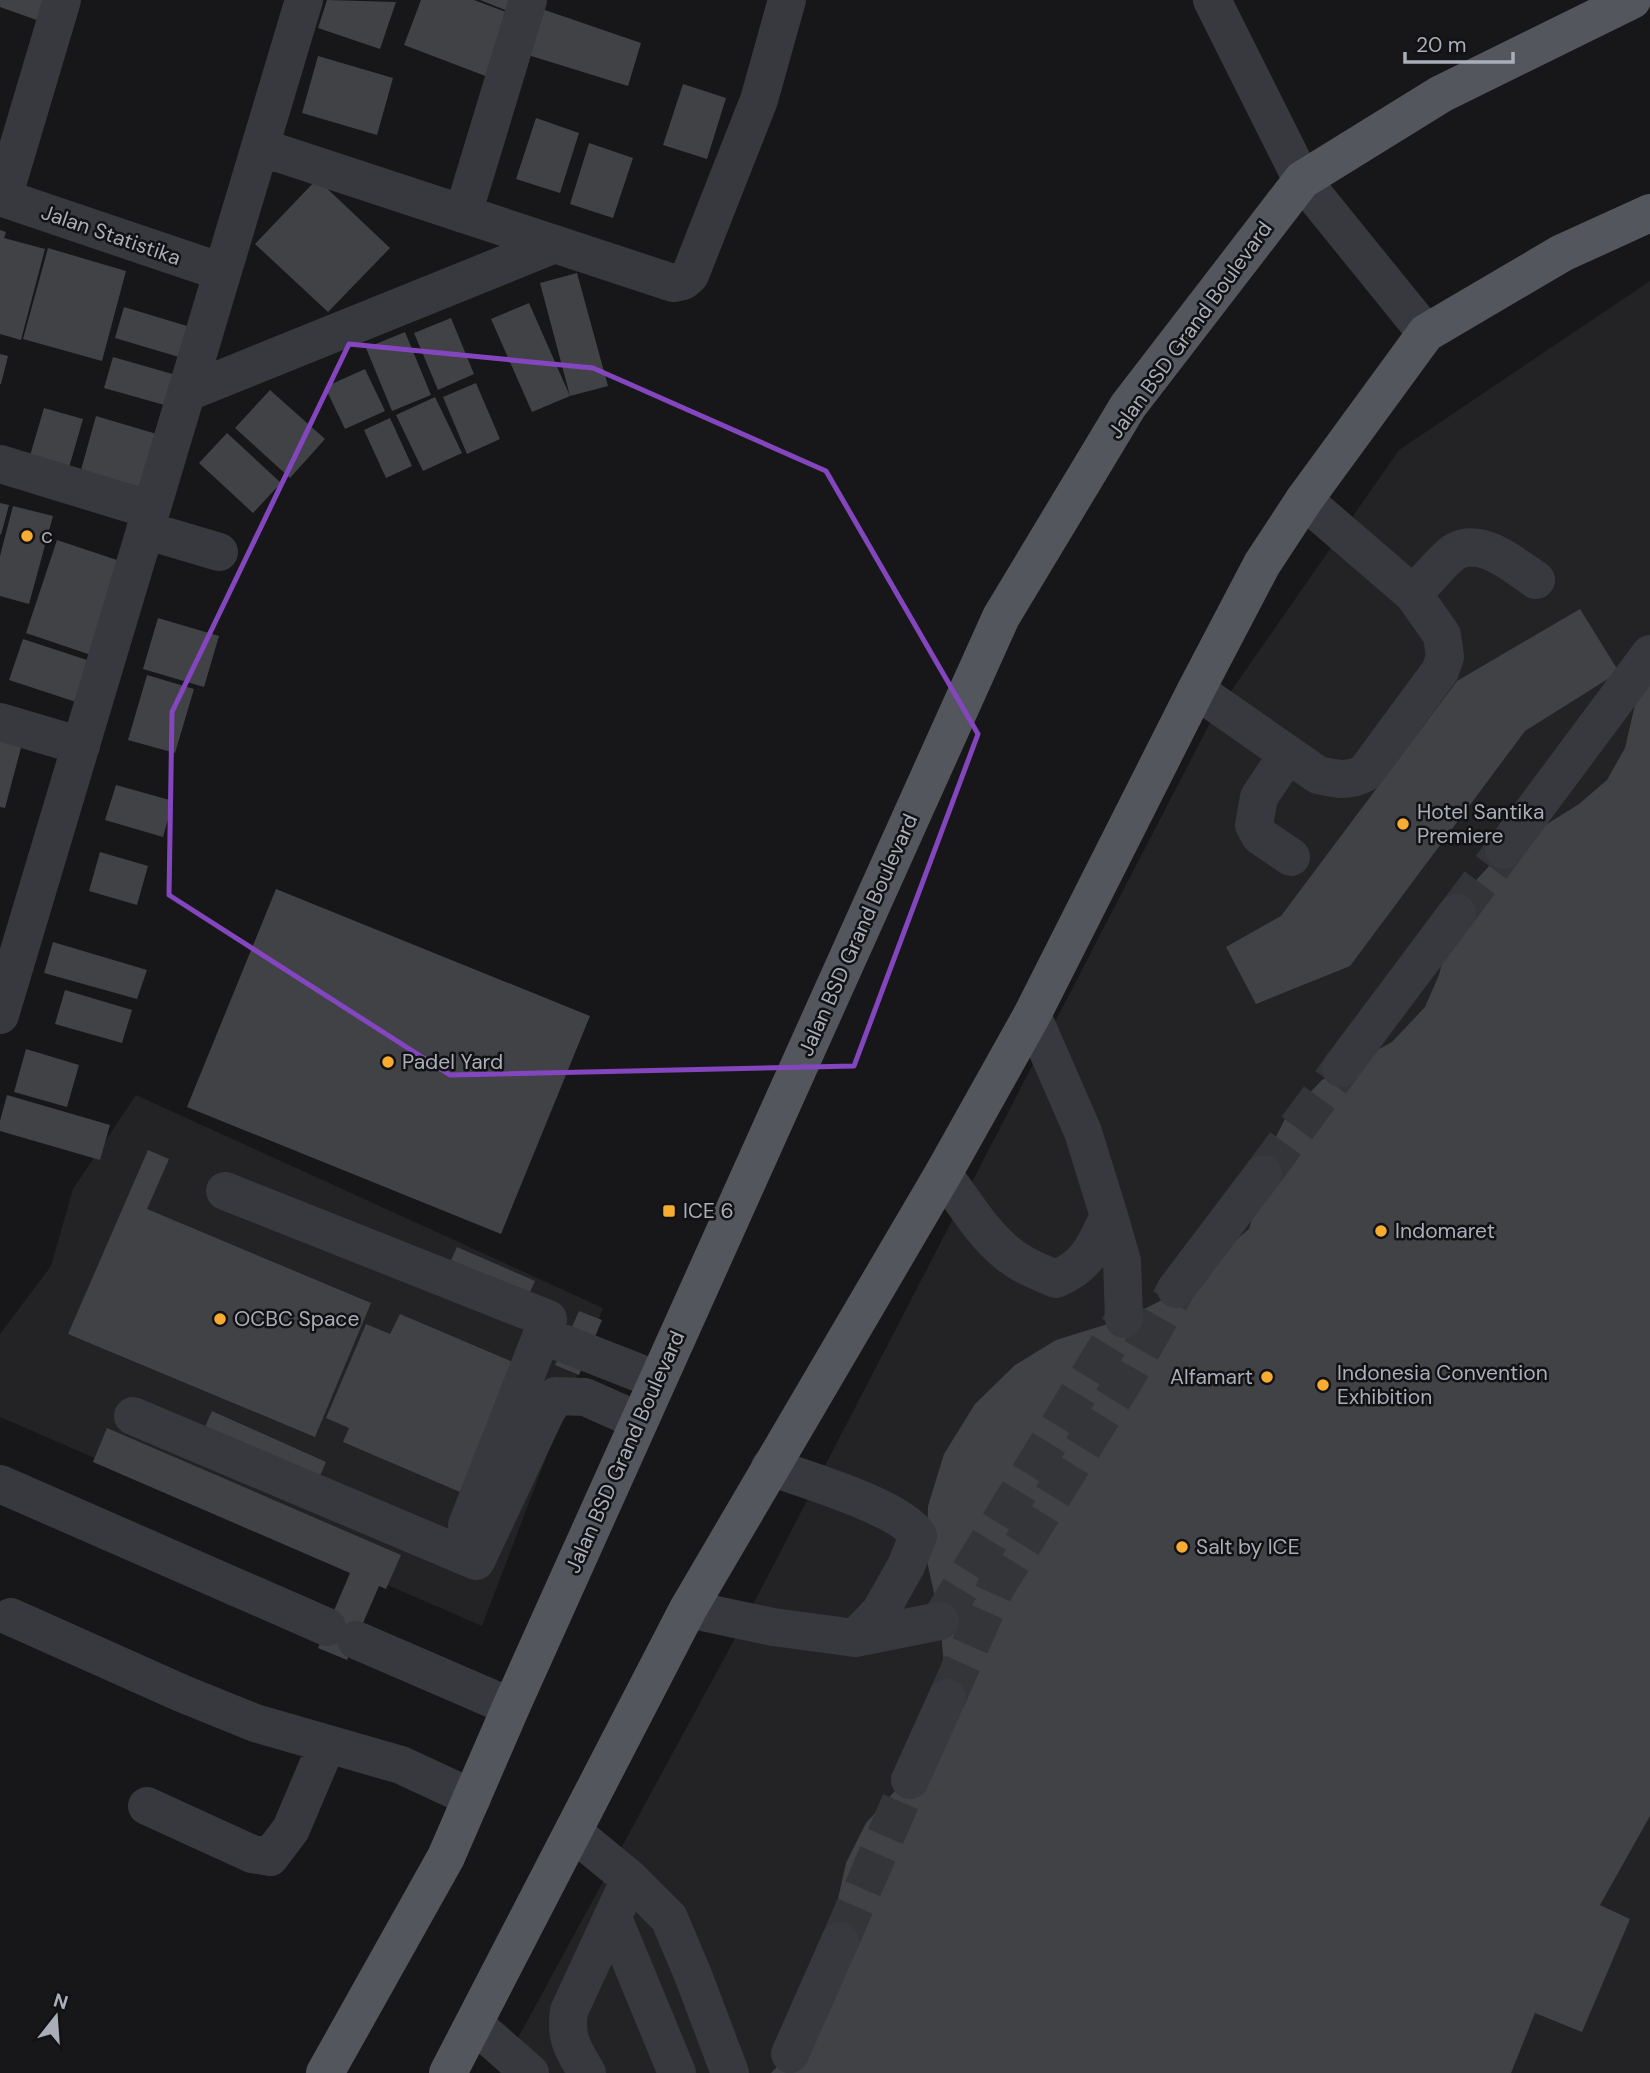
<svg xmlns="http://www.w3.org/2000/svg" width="1650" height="2073" viewBox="0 0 1650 2073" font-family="'DM Sans',sans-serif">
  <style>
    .built { fill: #232326 }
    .building { fill: #414246 }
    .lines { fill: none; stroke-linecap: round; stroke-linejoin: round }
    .minor-tunnel { stroke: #343539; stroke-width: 38; stroke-dasharray: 38 19; stroke-linecap: butt }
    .minor { stroke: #38393e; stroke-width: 38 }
    .major { stroke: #54565d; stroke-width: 38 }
    .marked { fill: none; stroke: #8446be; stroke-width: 5; stroke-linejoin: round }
    .poi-dot { fill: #f7ac31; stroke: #121214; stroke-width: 2.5 }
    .labels { text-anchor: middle; stroke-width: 5; stroke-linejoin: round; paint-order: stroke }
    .street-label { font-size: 21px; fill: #a9aeb9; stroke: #121214 }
    .poi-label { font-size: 21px; fill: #a9aeb9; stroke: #121214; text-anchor: start }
  </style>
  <rect width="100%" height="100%" fill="#171719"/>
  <path class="built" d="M1650,281V2073H499L745,1620L1213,717L1399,450Z
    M136,1095L603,1308L482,1626L0,1417V1334L51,1266L73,1189Z"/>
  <path class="building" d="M0,0H53L45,23L0,7Z
    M327,0L396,2L380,49L318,28Z
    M421,0H474L511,14L488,77L404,45Z
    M480,0H515L510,12Z
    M542,9L641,43L628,86L528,55Z
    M318,56L393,78L377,135L302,113Z
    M683,84L726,98L707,159L663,145Z
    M536,118L579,133L560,193L516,179Z
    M589,143L633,158L613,218L570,204Z
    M317,179L390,248L328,312L255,244Z
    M0,230L6,232L4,238L45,249L21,340L0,334Z
    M48,248L126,271L102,361L23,339Z
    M577,273L608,386L570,396L540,283Z
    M529,303L570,396L532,412L491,319Z
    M124,307L187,326L179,357L115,338Z
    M451,318L474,374L438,390L414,333Z
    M405,332L431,395L392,411L366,348Z
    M0,354L8,356L1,384H0Z
    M113,357L176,375L168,406L104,388Z
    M365,369L385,411L345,429L325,387Z
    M476,383L500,439L467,454L443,397Z
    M270,390L325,439L290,478L235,428Z
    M435,397L462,453L423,471L396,415Z
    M44,408L83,419L68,471L29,459Z
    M96,416L160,435L142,497L79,477Z
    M390,418L412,466L386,478L364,430Z
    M227,433L281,483L253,513L199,463Z
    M0,503L9,505L1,535L0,534Z
    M13,506L53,516L29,604L0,596V556Z
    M57,540L123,562L91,655L26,633Z
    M1580,609L1619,672L1525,731L1350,966L1256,1004L1226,947L1281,916L1457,681Z
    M158,618L219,636L204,687L143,669Z
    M23,639L90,661L76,702L9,680Z
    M1650,666V1816L1600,1905L1630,1919L1582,2032L1535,2013L1511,2073H771L790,2054L840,1941L838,1899L846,1863L866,1823L894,1792L923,1771L947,1698L940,1621L927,1561L928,1506L944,1454L975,1404L1015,1365L1056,1340L1124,1319L1166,1298L1249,1229L1259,1195L1266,1156L1286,1117L1322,1080L1392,1042L1425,1007L1439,975L1451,927L1468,889L1501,853L1579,804L1607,780L1625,748L1637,696Z
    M147,675L194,689L175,753L128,740Z
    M0,738L22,744L5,808L0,807Z
    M116,785L173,801L163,837L105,820Z
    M100,852L148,866L137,905L89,891Z
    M276,889L590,1016L501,1234L187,1107Z
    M53,942L147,970L137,999L44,973Z
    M65,990L132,1010L122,1043L55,1024Z
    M26,1049L79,1065L67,1107L14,1092Z
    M7,1095L110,1125L100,1160L0,1131V1121Z
    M148,1150L169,1159L147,1209L371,1303L315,1437L68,1334Z
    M457,1247L535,1281L529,1294L451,1260Z
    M579,1311L602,1320L579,1375L555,1365Z
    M400,1314L515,1363L460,1492L343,1442L349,1428L326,1418L366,1324L390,1334Z
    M212,1411L326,1462L316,1485L202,1434Z
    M107,1428L401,1555L386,1589L379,1586L347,1660L318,1648L350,1573L93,1462Z"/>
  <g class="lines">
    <path class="minor-tunnel" d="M1457,913L1504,850
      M1263,1174L1341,1068
      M940,1621L1124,1319
      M947,1698L996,1587L1125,1379L1176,1289
      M840,1941L910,1780"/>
    <path class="minor" d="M1212,0L1302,180L1426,333
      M260,147L673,283L683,281L690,275L759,100L787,0
      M0,197L222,272
      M3,198L62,0
      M463,214L528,0
      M186,393L555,244
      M0,464L151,510
      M145,530L219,552
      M1413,594C1423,585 1446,556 1456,551C1483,537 1516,567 1536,580
      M1196,690L1318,775C1336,779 1349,782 1365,773L1440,671L1445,657L1442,635L1413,594L1304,500
      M0,722L81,746
      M1288,754L1259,797L1254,825L1260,836L1291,857
      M1504,850L1650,654
      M0,1015L304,0
      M1032,1015L1083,1132L1109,1216L1122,1261L1124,1319
      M1341,1068L1457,913
      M943,1174C963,1200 981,1232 1007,1253C1021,1265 1039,1272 1056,1279C1088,1266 1095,1245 1109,1216
      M225,1191L548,1319L467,1525
      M1176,1289L1263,1174
      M542,1335L657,1380
      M133,1416L476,1561L546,1412L556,1396L585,1397L639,1421
      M770,1467C803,1479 902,1507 918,1536L906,1566L880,1612L855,1638
      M0,1484L327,1627
      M688,1609L773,1627L855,1638L940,1621
      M11,1617L181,1693L255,1723L401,1765L472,1798
      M356,1640L511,1707
      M910,1780L947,1698
      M147,1806L252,1854L270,1857L291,1829L327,1744
      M573,1832L630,1879L669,1918L693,1975L730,2073
      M613,1918L677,2073
      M474,2024L530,2073
      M790,2054L840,1941
      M587,2073C573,2049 565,2039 569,2011L630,1879"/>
    <path class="major" d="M325,2073L446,1857L511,1707L1001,617L1128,406L1302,180L1441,94L1632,0
      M448,2073L688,1609L943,1174L1032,1015L1196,690L1262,564L1304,500L1426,333L1562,253L1650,213"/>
  </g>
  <path class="marked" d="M349,344L593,368L826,471L978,734L854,1066L450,1075L169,895L172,712Z"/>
  <g class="poi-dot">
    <circle cx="27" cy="536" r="7"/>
    <circle cx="1403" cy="824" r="7"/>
    <circle cx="388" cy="1062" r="7"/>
    <rect x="662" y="1204" width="14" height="14" rx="3.5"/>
    <circle cx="1381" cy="1231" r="7"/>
    <circle cx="220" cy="1319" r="7"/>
    <circle cx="1267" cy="1377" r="7"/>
    <circle cx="1323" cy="1385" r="7"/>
    <circle cx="1182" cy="1547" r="7"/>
  </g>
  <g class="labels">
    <g class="street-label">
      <text transform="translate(111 235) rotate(19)" y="7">Jalan Statistika</text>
      <text transform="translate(1190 330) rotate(-54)" y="7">Jalan BSD Grand Boulevard</text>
      <text transform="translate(858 935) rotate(-66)" y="7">Jalan BSD Grand Boulevard</text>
      <text transform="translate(625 1452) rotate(-66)" y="7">Jalan BSD Grand Boulevard</text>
    </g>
    <g class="poi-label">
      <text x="41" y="543">c</text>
      <text x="1417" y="819">Hotel Santika<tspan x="1417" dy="24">Premiere</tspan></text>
      <text x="402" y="1069">Padel Yard</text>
      <text x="683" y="1218">ICE 6</text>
      <text x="1395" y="1238">Indomaret</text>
      <text x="234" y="1326">OCBC Space</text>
      <text x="1337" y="1380">Indonesia Convention<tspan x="1337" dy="24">Exhibition</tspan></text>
      <text x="1253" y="1384" text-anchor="end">Alfamart</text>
      <text x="1196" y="1554">Salt by ICE</text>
    </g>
  </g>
  <g transform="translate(56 2017) rotate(17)" stroke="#121214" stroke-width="5" paint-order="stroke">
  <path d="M0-5L12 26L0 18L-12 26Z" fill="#a9aeb9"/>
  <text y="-10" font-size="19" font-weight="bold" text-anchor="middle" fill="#a9aeb9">N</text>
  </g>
  <path d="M1405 52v10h108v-10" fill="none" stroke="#a9aeb9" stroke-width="3.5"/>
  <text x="1416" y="52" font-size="21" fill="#a9aeb9" stroke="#121214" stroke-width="5" paint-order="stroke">20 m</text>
</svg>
